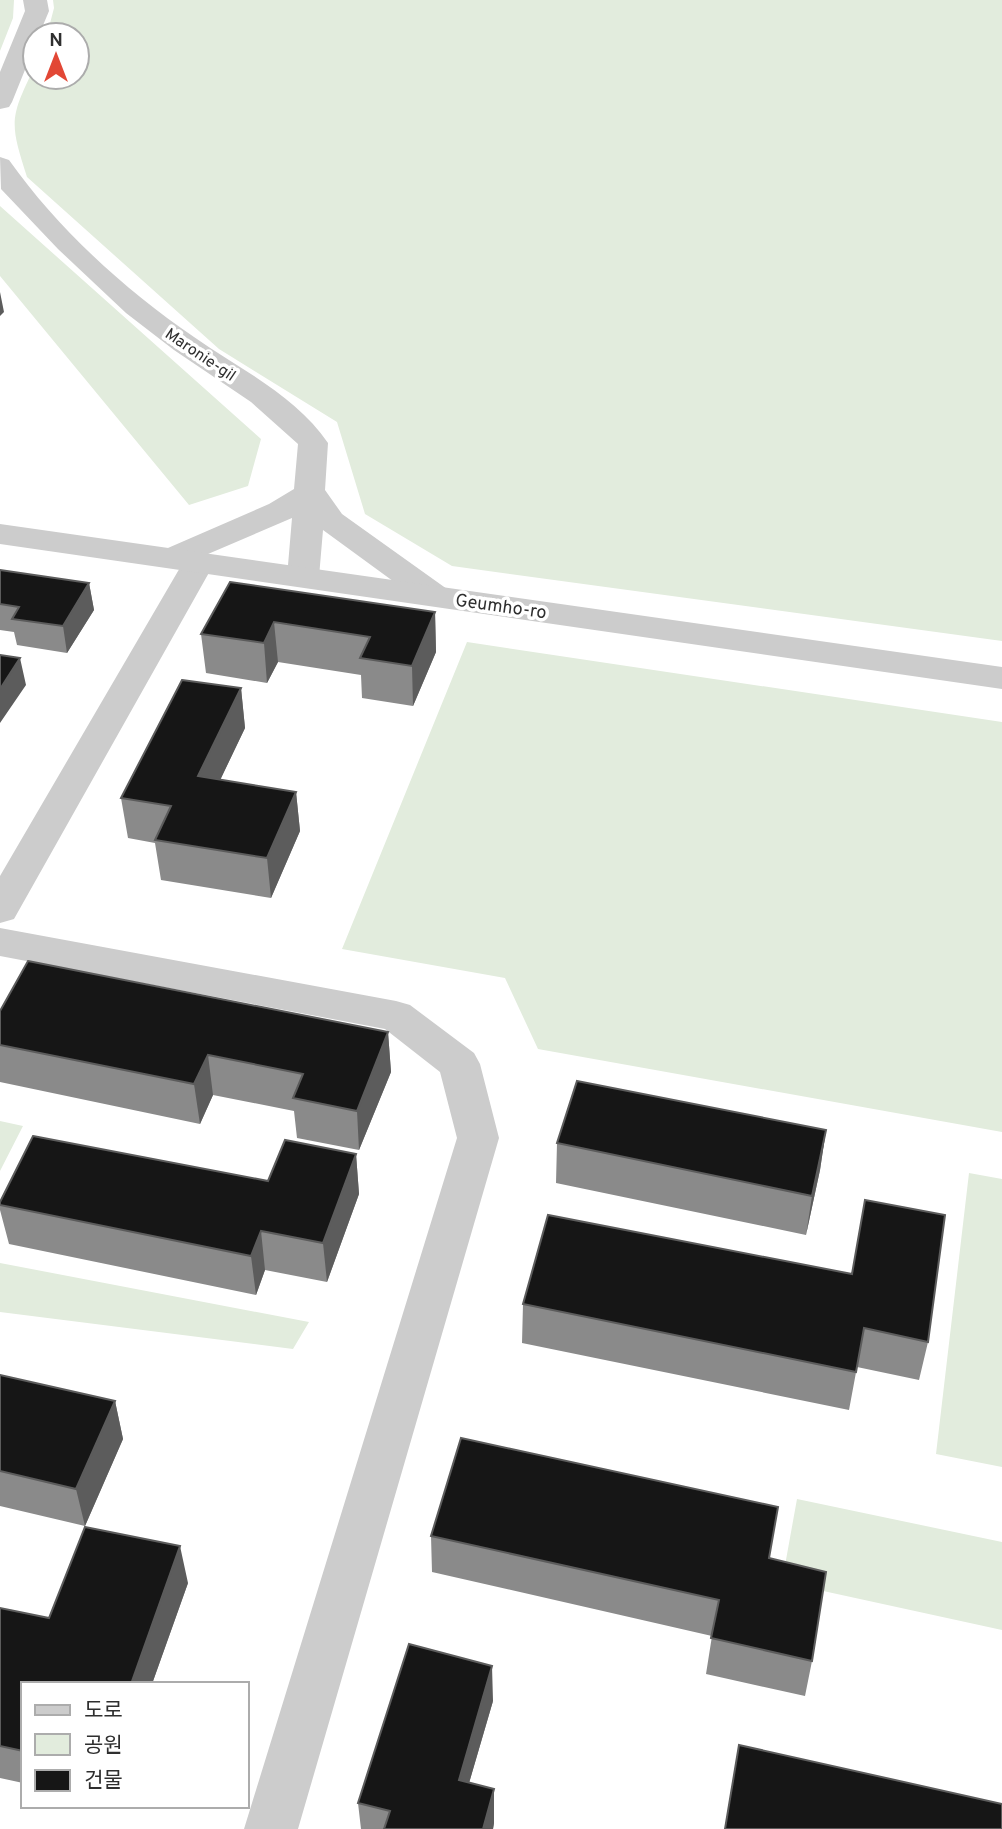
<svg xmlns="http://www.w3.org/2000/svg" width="1002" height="1829" viewBox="0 0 1002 1829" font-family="Overpass,'Noto Sans KR',sans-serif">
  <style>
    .green { fill: #e2ecdd }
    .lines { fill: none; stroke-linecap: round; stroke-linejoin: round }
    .minor { fill: #ccc; fill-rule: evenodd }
    .tertiary { fill: #ccc; fill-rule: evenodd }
    .wall { fill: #8a8a8a }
    .shaded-wall { fill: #5c5c5c }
    .building { fill: #161616; stroke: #5c5c5c; stroke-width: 2 }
    .labels { text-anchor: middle; stroke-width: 7; stroke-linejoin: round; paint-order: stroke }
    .far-street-label { font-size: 16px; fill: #2f2f2f; stroke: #fff }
    .street-label { font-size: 18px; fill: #2f2f2f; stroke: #fff }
  </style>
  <rect width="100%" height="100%" fill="#fff"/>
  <path class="green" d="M0,0H14L13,18L0,51Z
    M53,0H1002V641L452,566L365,514L337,422L219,349L27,177C9,121 10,118 35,66V77H77V35H47L54,8Z
    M0,206L261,439L248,486L189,505L0,276Z
    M467,642L1002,722V1132L538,1049L505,978L342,949Z
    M0,1121L23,1126L0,1171Z
    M969,1173L1002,1179V1467L936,1454Z
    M0,1263L309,1322L293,1349L0,1312Z
    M797,1499L1002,1542V1630L782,1582Z"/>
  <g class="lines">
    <path class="minor" d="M23,0H47L49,11L39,35H35V45L12,102L9,107L0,109V72L25,11Z
      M0,157L9,160C57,228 125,290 194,337C240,369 296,396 328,443L325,490L342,514L447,589L452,596L447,603L435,606L423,603L323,530L319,577L315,584L303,587L291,584L287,577L292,518L208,554L215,562L14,919L0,923V876L181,566L172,568L161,565L156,558L161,551L269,504L294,489L298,444L251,402L174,350L126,313L58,249L1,189Z
      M0,928L396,1001L410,1005L474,1053L480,1064L499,1138L298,1829H244L457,1138L440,1072L385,1029L0,956Z"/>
    <path class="tertiary" d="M0,524L1002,667V689L0,544Z"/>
  </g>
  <path class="wall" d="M0,570L89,583L94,610L67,653L17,645L14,632L0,630Z
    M230,582L435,612L436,652L413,706L362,698L361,675L278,662L267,683L206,673L201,634Z
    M241,688L245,728L220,780L296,792L300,831L271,898L161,880L155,843L128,838L121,798Z
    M0,1011L388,1032L391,1072L359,1150L297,1138L294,1111L213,1095L200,1124L0,1082Z
    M826,1130L820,1170L806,1235L556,1183L557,1143Z
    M356,1154L359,1194L327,1282L265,1270L256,1295L9,1244L0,1210V1202L268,1181Z
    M865,1200L928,1342L919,1380L857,1367L849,1410L522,1343L523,1304L852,1274Z
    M0,1375L115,1401L123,1439L85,1526L0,1506Z
    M431,1536L770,1559L812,1661L805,1696L706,1674L712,1636L432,1572Z
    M188,1583L152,1684H23V1783L0,1778V1608L49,1618Z
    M493,1701L469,1783L494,1823L493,1829H361L358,1803Z"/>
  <path class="shaded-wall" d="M0,292L4,312L0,316Z
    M89,583L94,610L67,653L63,626Z
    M435,612L436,652L413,706L412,666Z
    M274,622L278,662L267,683L264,643Z
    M20,658L26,685L0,723V689Z
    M241,688L245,728L203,816L198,776Z
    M296,792L300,831L271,898L267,858Z
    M388,1032L391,1072L359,1150L357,1111Z
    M208,1055L213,1095L200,1124L194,1084Z
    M826,1130L820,1170L806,1235L812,1196Z
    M356,1154L359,1194L327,1282L323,1243Z
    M261,1231L265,1270L256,1295L251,1256Z
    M115,1401L123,1439L85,1526L76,1489Z
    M180,1546L188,1583L152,1684H131Z
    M492,1666L493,1701L460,1814L459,1780Z
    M494,1789V1823L493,1829H483Z"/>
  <path class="building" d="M0,570L89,583L63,626L12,619L19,607L0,604Z
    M230,582L435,612L412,666L360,658L370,637L274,622L264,643L201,634Z
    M0,655L20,658L0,689Z
    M182,680L241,688L198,776L296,792L267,858L155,840L171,806L121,798Z
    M28,961L388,1032L357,1111L293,1098L303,1074L208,1055L194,1084L0,1045V1011Z
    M577,1081L826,1130L812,1196L557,1143Z
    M33,1136L268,1181L285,1140L356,1154L323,1243L261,1231L251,1256L0,1205V1202Z
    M865,1200L945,1215L928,1342L864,1328L856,1372L523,1304L548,1215L852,1274Z
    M0,1375L115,1401L76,1489L0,1471Z
    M461,1438L778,1507L769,1558L826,1572L812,1661L711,1638L719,1600L431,1536Z
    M85,1527L180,1546L131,1684H23V1751L0,1746V1608L49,1618Z
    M409,1644L492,1666L459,1780L494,1789L483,1829H384L390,1811L358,1803Z
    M739,1745L1002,1804V1829H725Z"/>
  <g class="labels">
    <g class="far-street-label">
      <text transform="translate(201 354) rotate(34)" y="6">Maronie-gil</text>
    </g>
    <g class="street-label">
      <text transform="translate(501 606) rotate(8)" y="6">Geumho-ro</text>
    </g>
  </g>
  <rect x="21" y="1682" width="228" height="126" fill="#ffffff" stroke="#acacac" stroke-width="2"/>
  <rect x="35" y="1705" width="35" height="10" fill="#cccccc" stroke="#acacac" stroke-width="2"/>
  <text x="84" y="1717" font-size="21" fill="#2f2f2f">도로</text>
  <rect x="35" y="1734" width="35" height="21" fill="#e2ecdd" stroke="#acacac" stroke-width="2"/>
  <text x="84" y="1752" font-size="21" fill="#2f2f2f">공원</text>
  <rect x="35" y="1770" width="35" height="21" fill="#161616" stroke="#acacac" stroke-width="2"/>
  <text x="84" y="1787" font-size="21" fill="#2f2f2f">건물</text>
  <g transform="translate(56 56)"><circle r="33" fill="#ffffff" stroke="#acacac" stroke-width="2"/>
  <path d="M0-5L12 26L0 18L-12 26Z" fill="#e24735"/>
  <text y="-10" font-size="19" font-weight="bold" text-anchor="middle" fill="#2f2f2f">N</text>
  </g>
</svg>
